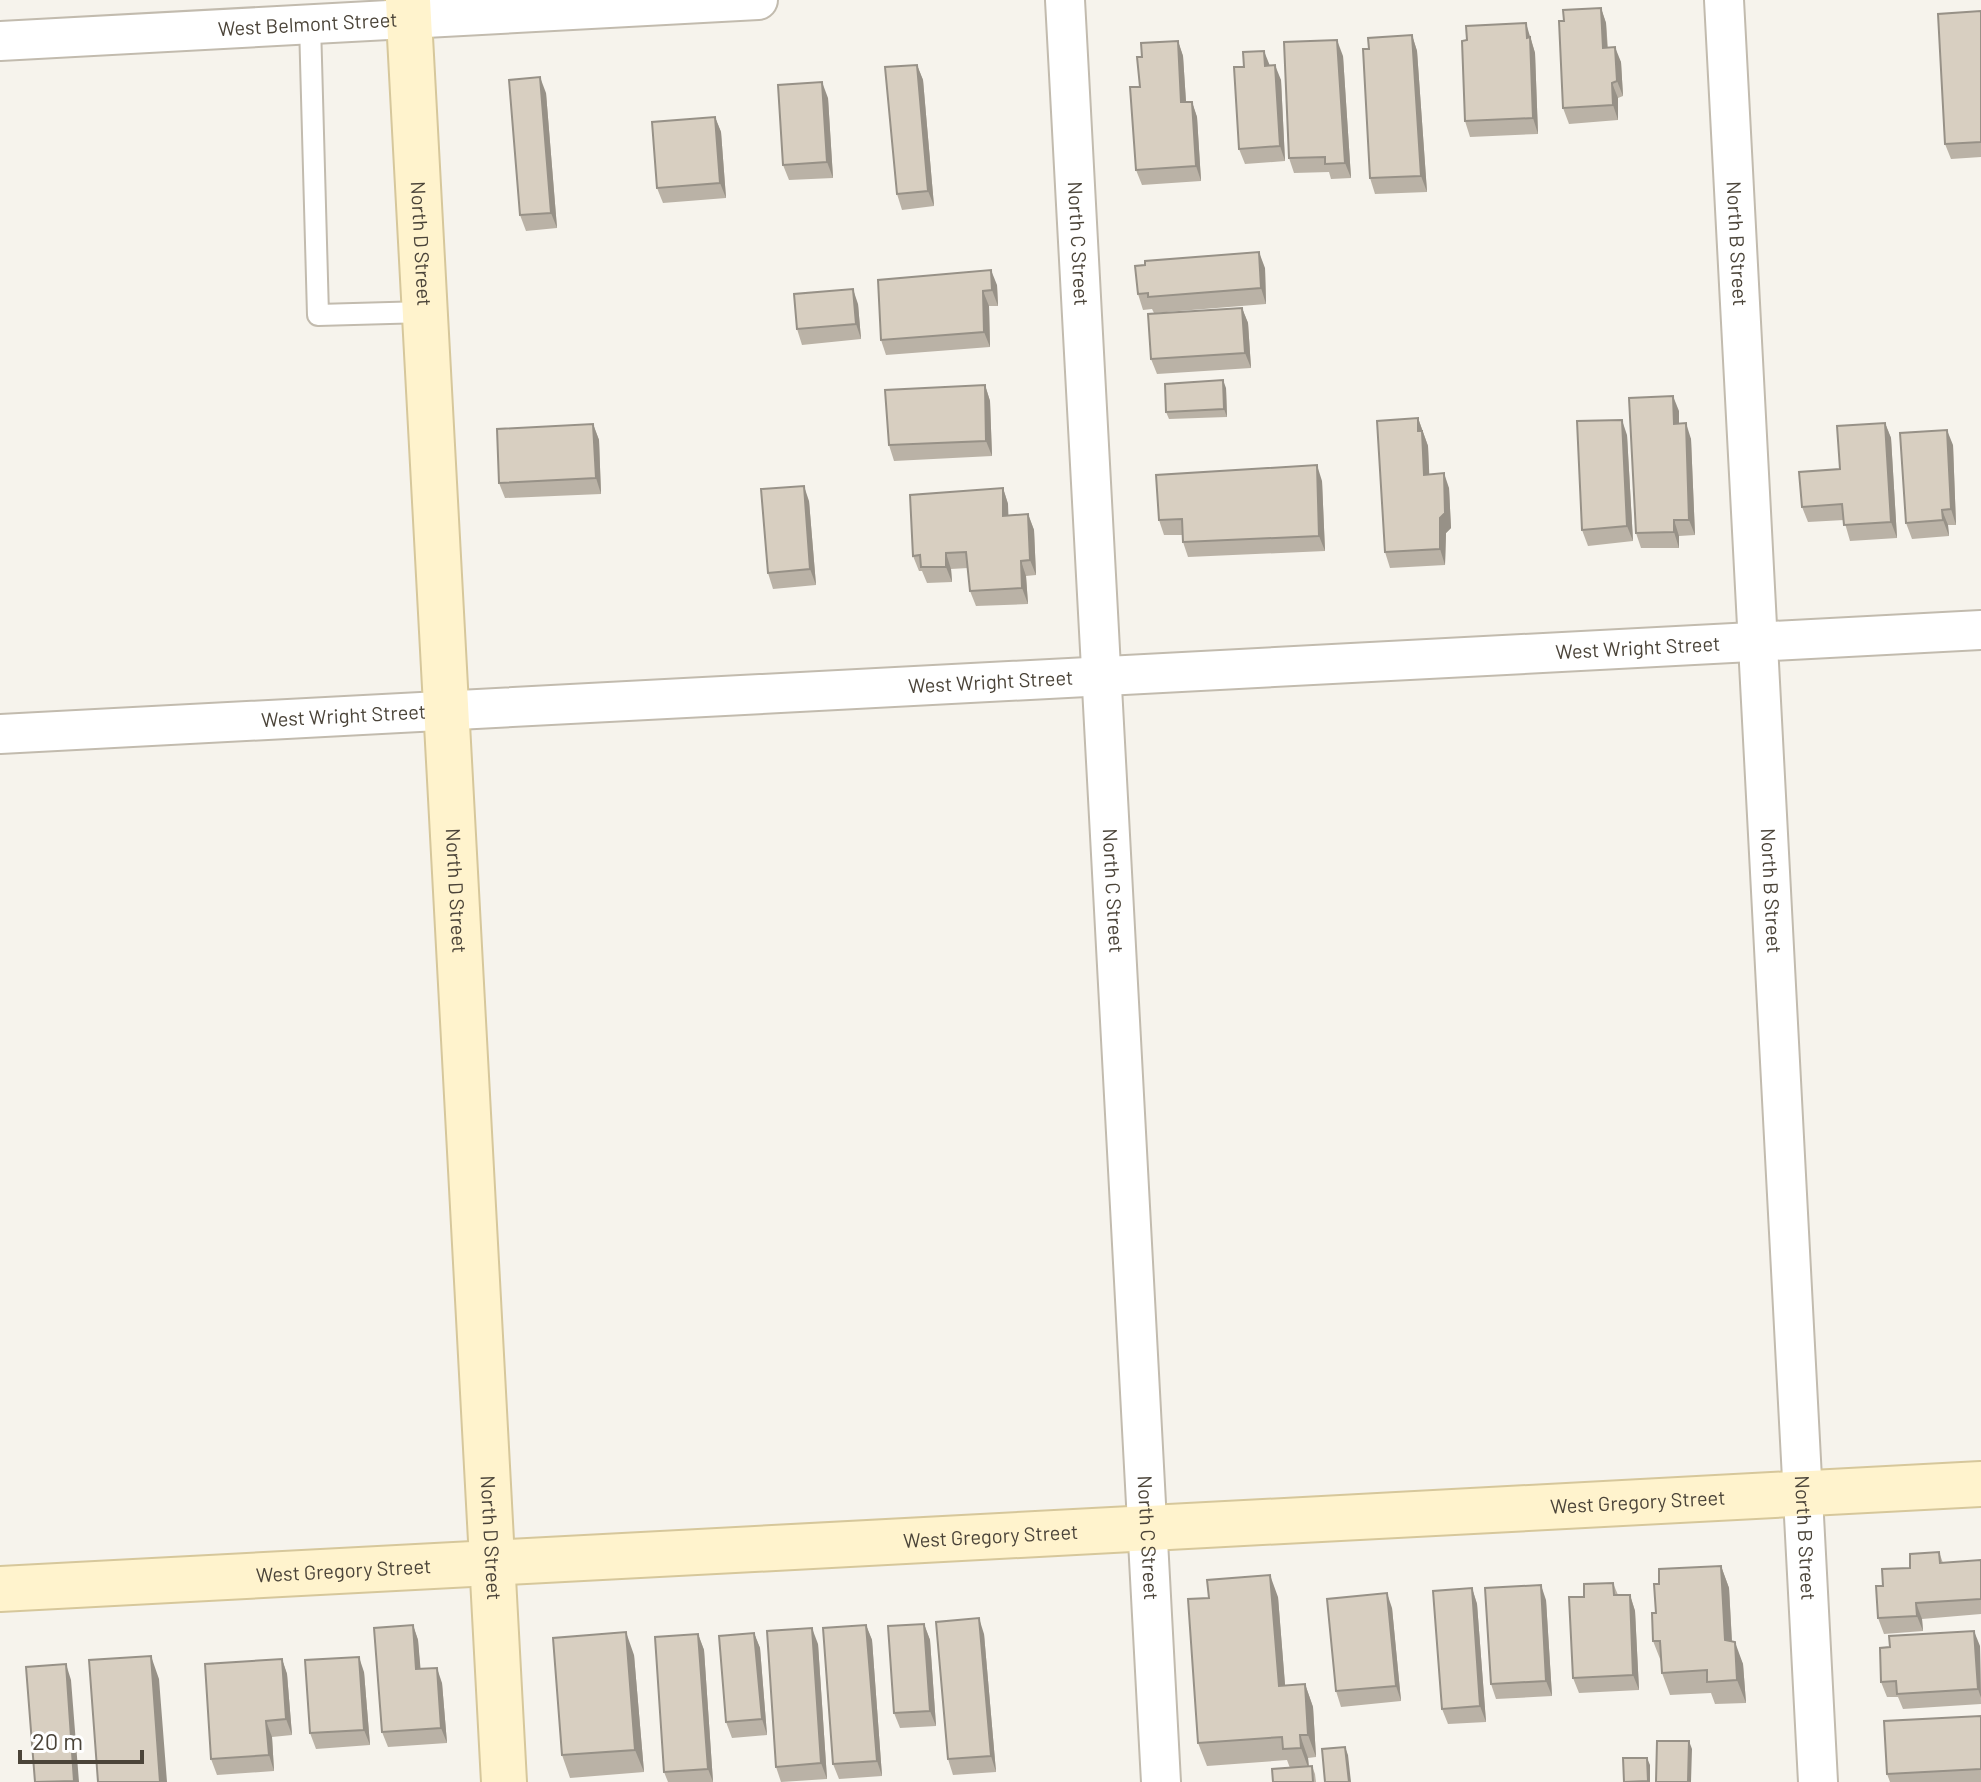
<svg xmlns="http://www.w3.org/2000/svg" width="1981" height="1782" viewBox="0 0 1981 1782" font-family="Barlow,sans-serif">
  <style>
    .lines { fill: none; stroke-linecap: round; stroke-linejoin: round }
    .lane-casing { stroke: #c2bbae; stroke-width: 24 }
    .street-casing { stroke: #c2bbae; stroke-width: 42 }
    .secondary-casing { stroke: #d6c79b; stroke-width: 48 }
    .lane { stroke: #fff; stroke-width: 20 }
    .street { stroke: #fff; stroke-width: 38 }
    .secondary { stroke: #fff3cd; stroke-width: 44 }
    .wall { fill: #bab2a6 }
    .shaded-wall { fill: #979187 }
    .building { fill: #d8cfc1; stroke: #979187; stroke-width: 2 }
    .labels { text-anchor: middle; stroke-width: 6; stroke-linejoin: round; paint-order: stroke }
    .street-label { font-size: 20px; fill: #4b4439; stroke: #fff }
  </style>
  <rect width="100%" height="100%" fill="#f6f3ec"/>
  <g class="lines">
    <g class="lane-casing">
      <path id="lane" d="M310,24L318,315L425,312"/>
    </g>
    <g class="street-casing">
      <g id="street">
        <path id="s1" d="M1065,0L1161,1782"/>
        <path id="s2" d="M1724,0L1818,1782"/>
        <path id="s3" d="M0,41L758,0"/>
        <path id="s4" d="M0,734L1981,630"/>
      </g>
    </g>
    <g class="secondary-casing">
      <g id="secondary">
        <path id="s5" d="M408,0L504,1782"/>
        <path id="s6" d="M0,1589L1981,1484"/>
      </g>
    </g>
    <use href="#lane" class="lane"/>
    <use href="#street" class="street"/>
    <use href="#secondary" class="secondary"/>
  </g>
  <path class="wall" d="M1601,8L1606,23L1608,48L1621,62L1623,96L1618,98V120L1569,124L1563,108L1564,21Z
    M1981,11V157L1951,159L1945,144Z
    M1412,35L1417,51L1427,192L1375,194L1370,178L1369,49Z
    M1531,39L1535,53L1538,134L1470,137L1465,121Z
    M1178,41L1183,56L1186,102H1192L1197,117L1201,181L1142,185L1136,170L1140,87Z
    M1343,56L1351,178L1331,179L1329,172L1294,173L1289,158Z
    M917,65L923,80L934,206L902,210L897,194Z
    M1270,65L1281,80L1285,161L1245,164L1239,149Z
    M546,93L557,228L526,231L520,215Z
    M828,98L833,178L789,180L783,165Z
    M715,117L721,132L726,198L663,203L657,188Z
    M1265,268L1266,304L1154,313L1152,309L1143,310L1138,294Z
    M878,280L997,285L998,306H989L990,347L886,355L881,340Z
    M858,304L861,339L802,345L797,329Z
    M1242,308L1248,323L1251,368L1157,374L1151,359Z
    M985,385L990,401L992,456L894,461L889,445Z
    M1226,388L1227,417L1169,419L1166,412Z
    M1679,411V424L1691,439L1695,535L1679,536V548H1641L1636,533Z
    M1418,418L1428,446L1429,474L1449,488L1451,528L1446,533L1445,565L1390,568L1385,552Z
    M1885,423L1891,438L1897,538L1850,541L1844,520L1808,522L1802,507Z
    M593,424L599,440L601,494L505,498L499,483Z
    M1627,435L1633,541L1588,546L1582,530Z
    M1953,445L1956,525H1948L1949,536L1912,539L1906,523Z
    M1322,481L1325,551L1188,557L1183,542L1182,535H1164L1159,520Z
    M1003,488L1008,504V515L1028,514L1034,530L1036,575L1026,576L1028,604L976,606L970,591L968,568L951,569L952,582L927,583L922,571H919L913,556Z
    M809,501L816,585L773,589L768,573Z
    M1939,1552L1943,1563L1981,1560V1614L1922,1619L1923,1631L1884,1634L1878,1618L1883,1586L1910,1568Z
    M1721,1566L1729,1588L1732,1641L1743,1664L1746,1703L1715,1704L1711,1693L1670,1695L1662,1673V1664L1653,1641L1659,1584Z
    M1613,1583L1618,1595H1630L1635,1611L1639,1690L1579,1693L1573,1678L1584,1597Z
    M1472,1588L1477,1604L1486,1722L1448,1724L1442,1709Z
    M1278,1597L1285,1686L1305,1684L1313,1707L1316,1757L1308,1758L1309,1766H1312L1315,1774L1316,1782H1273L1290,1768L1287,1760L1207,1766L1198,1743Z
    M1546,1600L1552,1696L1496,1699L1491,1684Z
    M1392,1608L1401,1701L1341,1707L1336,1691Z
    M924,1624L930,1640L936,1726L900,1728L894,1713Z
    M413,1625L418,1640L420,1669L442,1683L447,1743L388,1747L382,1732Z
    M866,1625L872,1640L882,1776L839,1779L833,1764Z
    M754,1633L760,1648L767,1735L732,1738L726,1722Z
    M698,1634L704,1650L713,1782H668L664,1772Z
    M984,1634L996,1772L953,1775L948,1759Z
    M818,1644L827,1779L781,1782L776,1767Z
    M1980,1646L1981,1704L1903,1709L1898,1697H1887L1881,1682Z
    M634,1655L644,1772L570,1778L562,1755Z
    M282,1659L287,1674L292,1735L272,1737L274,1771L217,1775L211,1759Z
    M364,1672L370,1745L316,1749L310,1733Z
    M1981,1716V1782H1890L1887,1774Z"/>
  <path class="shaded-wall" d="M1601,8L1606,23L1608,63L1603,48Z
    M1526,23L1535,53L1538,134L1533,118Z
    M1412,35L1417,51L1427,192L1421,176Z
    M1337,40L1343,56L1351,178L1345,163Z
    M1178,41L1183,56L1187,117L1181,102Z
    M1615,47L1621,62L1623,96L1617,81Z
    M1264,51L1270,66H1265Z
    M917,65L923,80L934,206L928,191Z
    M1275,65L1281,80L1285,161L1280,146Z
    M540,77L546,93L557,228L551,213Z
    M822,82L828,98L833,178L827,162Z
    M1612,83L1618,98V120L1613,105Z
    M1192,102L1197,117L1201,181L1196,166Z
    M715,117L721,132L726,198L720,183Z
    M1259,252L1265,268L1266,304L1261,288Z
    M991,270L997,285L998,306L992,290Z
    M853,289L858,304L861,339L856,324Z
    M983,291L989,306L990,347L984,332Z
    M1242,308L1248,323L1251,368L1245,353Z
    M1223,380L1226,388L1227,417L1224,409Z
    M985,385L990,401L992,456L986,441Z
    M1673,396L1679,411V440L1674,424Z
    M1418,418L1428,446L1430,490L1424,475L1418,431Z
    M1622,420L1627,435L1633,541L1627,526Z
    M1686,423L1691,439L1695,535L1689,520Z
    M1885,423L1891,438L1897,538L1891,522Z
    M593,424L599,440L601,494L596,478Z
    M1947,430L1953,445L1956,525L1951,509Z
    M1317,465L1322,481L1325,551L1319,536Z
    M1444,473L1449,488L1451,528L1446,533L1445,565L1440,549V518Z
    M804,486L809,501L816,585L810,569Z
    M1003,488L1008,504L1009,531L1003,516Z
    M1942,510L1948,525L1949,536L1943,520Z
    M1028,514L1034,530L1036,575L1030,560Z
    M1674,520L1679,536V548L1674,532Z
    M946,553L951,569L952,582L946,567Z
    M1021,561L1026,576L1028,604L1022,588Z
    M1721,1566L1729,1588L1733,1663L1725,1640Z
    M1270,1575L1278,1597L1287,1709L1279,1686Z
    M1541,1585L1546,1600L1552,1696L1546,1681Z
    M1472,1588L1477,1604L1486,1722L1480,1706Z
    M1387,1593L1392,1608L1401,1701L1396,1686Z
    M1630,1595L1635,1611L1639,1690L1633,1675Z
    M1916,1603L1922,1619L1923,1631L1917,1616Z
    M979,1618L984,1634L996,1772L991,1756Z
    M924,1624L930,1640L936,1726L930,1711Z
    M413,1625L418,1640L422,1685L416,1669Z
    M866,1625L872,1640L882,1776L877,1761Z
    M812,1628L818,1644L827,1779L821,1763Z
    M1974,1631L1980,1646L1981,1698L1978,1689Z
    M626,1632L634,1655L644,1772L635,1750Z
    M754,1633L760,1648L767,1735L762,1719Z
    M698,1634L704,1650L713,1782L708,1769Z
    M1735,1642L1743,1664L1746,1703L1737,1680Z
    M151,1656L159,1679L167,1782H160Z
    M359,1657L364,1672L370,1745L364,1730Z
    M282,1659L287,1674L292,1735L286,1719Z
    M66,1664L71,1680L79,1782H75L74,1781Z
    M437,1668L442,1683L447,1743L441,1728Z
    M1305,1684L1313,1707L1316,1757L1308,1735Z
    M266,1721L272,1737L274,1771L269,1755Z
    M1300,1735L1308,1758L1309,1770L1301,1748Z
    M1689,1741L1692,1749L1691,1782H1688Z
    M1345,1747L1348,1755L1351,1782H1349Z
    M1647,1758L1650,1765V1782H1648Z"/>
  <path class="building" d="M1601,8L1603,48L1615,47L1617,81L1612,83L1613,105L1563,108L1559,21H1564L1563,10Z
    M1981,11V142L1945,144L1938,14Z
    M1526,23L1527,38L1530,37L1533,118L1465,121L1462,41L1467,40L1466,26Z
    M1412,35L1421,176L1370,178L1363,49H1369L1368,38Z
    M1337,40L1345,163L1325,164V157L1289,158L1284,42Z
    M1178,41L1181,102H1192L1196,166L1136,170L1130,87H1140L1137,57H1142L1141,43Z
    M1264,51L1265,66L1275,65L1280,146L1239,149L1234,67H1244L1243,52Z
    M917,65L928,191L897,194L885,67Z
    M540,77L551,213L520,215L509,80Z
    M822,82L827,162L783,165L778,85Z
    M715,117L720,183L657,188L652,122Z
    M1259,252L1261,288L1148,297V293L1138,294L1135,266L1145,265V261Z
    M991,270L992,290L983,291L984,332L881,340L878,280Z
    M853,289L856,324L797,329L794,294Z
    M1242,308L1245,353L1151,359L1148,314Z
    M1223,380L1224,409L1166,412L1165,384Z
    M985,385L986,441L889,445L885,390Z
    M1673,396L1674,424L1686,423L1689,520H1674V532L1636,533L1629,398Z
    M1418,418V431H1422L1424,475L1444,473L1445,513L1440,518V549L1385,552L1377,421Z
    M1622,420L1627,526L1582,530L1577,421Z
    M1885,423L1891,522L1844,525L1842,504L1802,507L1799,472L1840,469L1837,426Z
    M593,424L596,478L499,483L497,429Z
    M1947,430L1951,509L1942,510L1943,520L1906,523L1900,433Z
    M1317,465L1319,536L1183,542L1182,519L1159,520L1156,475Z
    M804,486L810,569L768,573L761,489Z
    M1003,488V516L1028,514L1030,560L1021,561L1022,588L970,591L966,552L946,553V567H921L920,555L913,556L910,495Z
    M1939,1552L1940,1563L1981,1560V1599L1916,1603L1917,1616L1878,1618L1876,1586H1883L1882,1569L1910,1568V1554Z
    M1721,1566L1725,1640L1735,1642L1737,1680L1707,1682V1670L1662,1673L1660,1641H1653L1652,1613H1656L1654,1584H1659V1569Z
    M1270,1575L1279,1686L1305,1684L1308,1735H1300L1301,1748L1283,1749L1282,1737L1198,1743L1188,1599L1209,1598L1207,1580Z
    M1613,1583L1614,1595H1630L1633,1675L1573,1678L1569,1597H1584V1584Z
    M1541,1585L1546,1681L1491,1684L1485,1588Z
    M1472,1588L1480,1706L1442,1709L1433,1591Z
    M1387,1593L1396,1686L1336,1691L1327,1599Z
    M979,1618L991,1756L948,1759L936,1622Z
    M924,1624L930,1711L894,1713L888,1626Z
    M413,1625L416,1669L437,1668L441,1728L382,1732L374,1628Z
    M866,1625L877,1761L833,1764L823,1628Z
    M812,1628L821,1763L776,1767L767,1631Z
    M1974,1631L1978,1689L1897,1694L1896,1681L1881,1682L1880,1648L1890,1647L1889,1636Z
    M626,1632L635,1750L562,1755L553,1638Z
    M754,1633L762,1719L726,1722L719,1636Z
    M698,1634L708,1769L664,1772L655,1637Z
    M151,1656L160,1782H98L89,1660Z
    M359,1657L364,1730L310,1733L305,1660Z
    M282,1659L286,1719L266,1721L269,1755L211,1759L205,1664Z
    M66,1664L74,1781L35,1782L26,1667Z
    M1981,1716V1769L1887,1774L1884,1721Z
    M1657,1741H1689L1688,1782H1656Z
    M1345,1747L1349,1782H1325L1322,1749Z
    M1623,1758H1647L1648,1781L1624,1782Z
    M1312,1766L1313,1782H1273L1272,1769Z"/>
  <g class="labels">
    <g class="street-label">
      <text dy="7" stroke="none"><textPath href="#s3" startOffset="308">West Belmont Street</textPath></text>
      <text dy="7" stroke="none"><textPath href="#s5" startOffset="244">North D Street</textPath></text>
      <text dy="7" stroke="none"><textPath href="#s1" startOffset="244">North C Street</textPath></text>
      <text dy="7" stroke="none"><textPath href="#s2" startOffset="244">North B Street</textPath></text>
      <text dy="7" stroke="none"><textPath href="#s4" startOffset="1640">West Wright Street</textPath></text>
      <text dy="7" stroke="none"><textPath href="#s4" startOffset="992">West Wright Street</textPath></text>
      <text dy="7" stroke="none"><textPath href="#s4" startOffset="344">West Wright Street</textPath></text>
      <text dy="7" stroke="none"><textPath href="#s5" startOffset="892">North D Street</textPath></text>
      <text dy="7" stroke="none"><textPath href="#s1" startOffset="892">North C Street</textPath></text>
      <text dy="7" stroke="none"><textPath href="#s2" startOffset="892">North B Street</textPath></text>
      <text dy="7" stroke="none"><textPath href="#s6" startOffset="1640">West Gregory Street</textPath></text>
      <text dy="7" stroke="none"><textPath href="#s6" startOffset="992">West Gregory Street</textPath></text>
      <text dy="7" stroke="none"><textPath href="#s5" startOffset="1540">North D Street</textPath></text>
      <text dy="7" stroke="none"><textPath href="#s1" startOffset="1540">North C Street</textPath></text>
      <text dy="7" stroke="none"><textPath href="#s2" startOffset="1540">North B Street</textPath></text>
      <text dy="7" stroke="none"><textPath href="#s6" startOffset="344">West Gregory Street</textPath></text>
    </g>
  </g>
  <path d="M20 1750v12h122v-12" fill="none" stroke="#4b4439" stroke-width="4"/>
  <text x="32" y="1750" font-size="24" fill="#4b4439" stroke="#ffffff" stroke-width="6" paint-order="stroke">20 m</text>
</svg>
